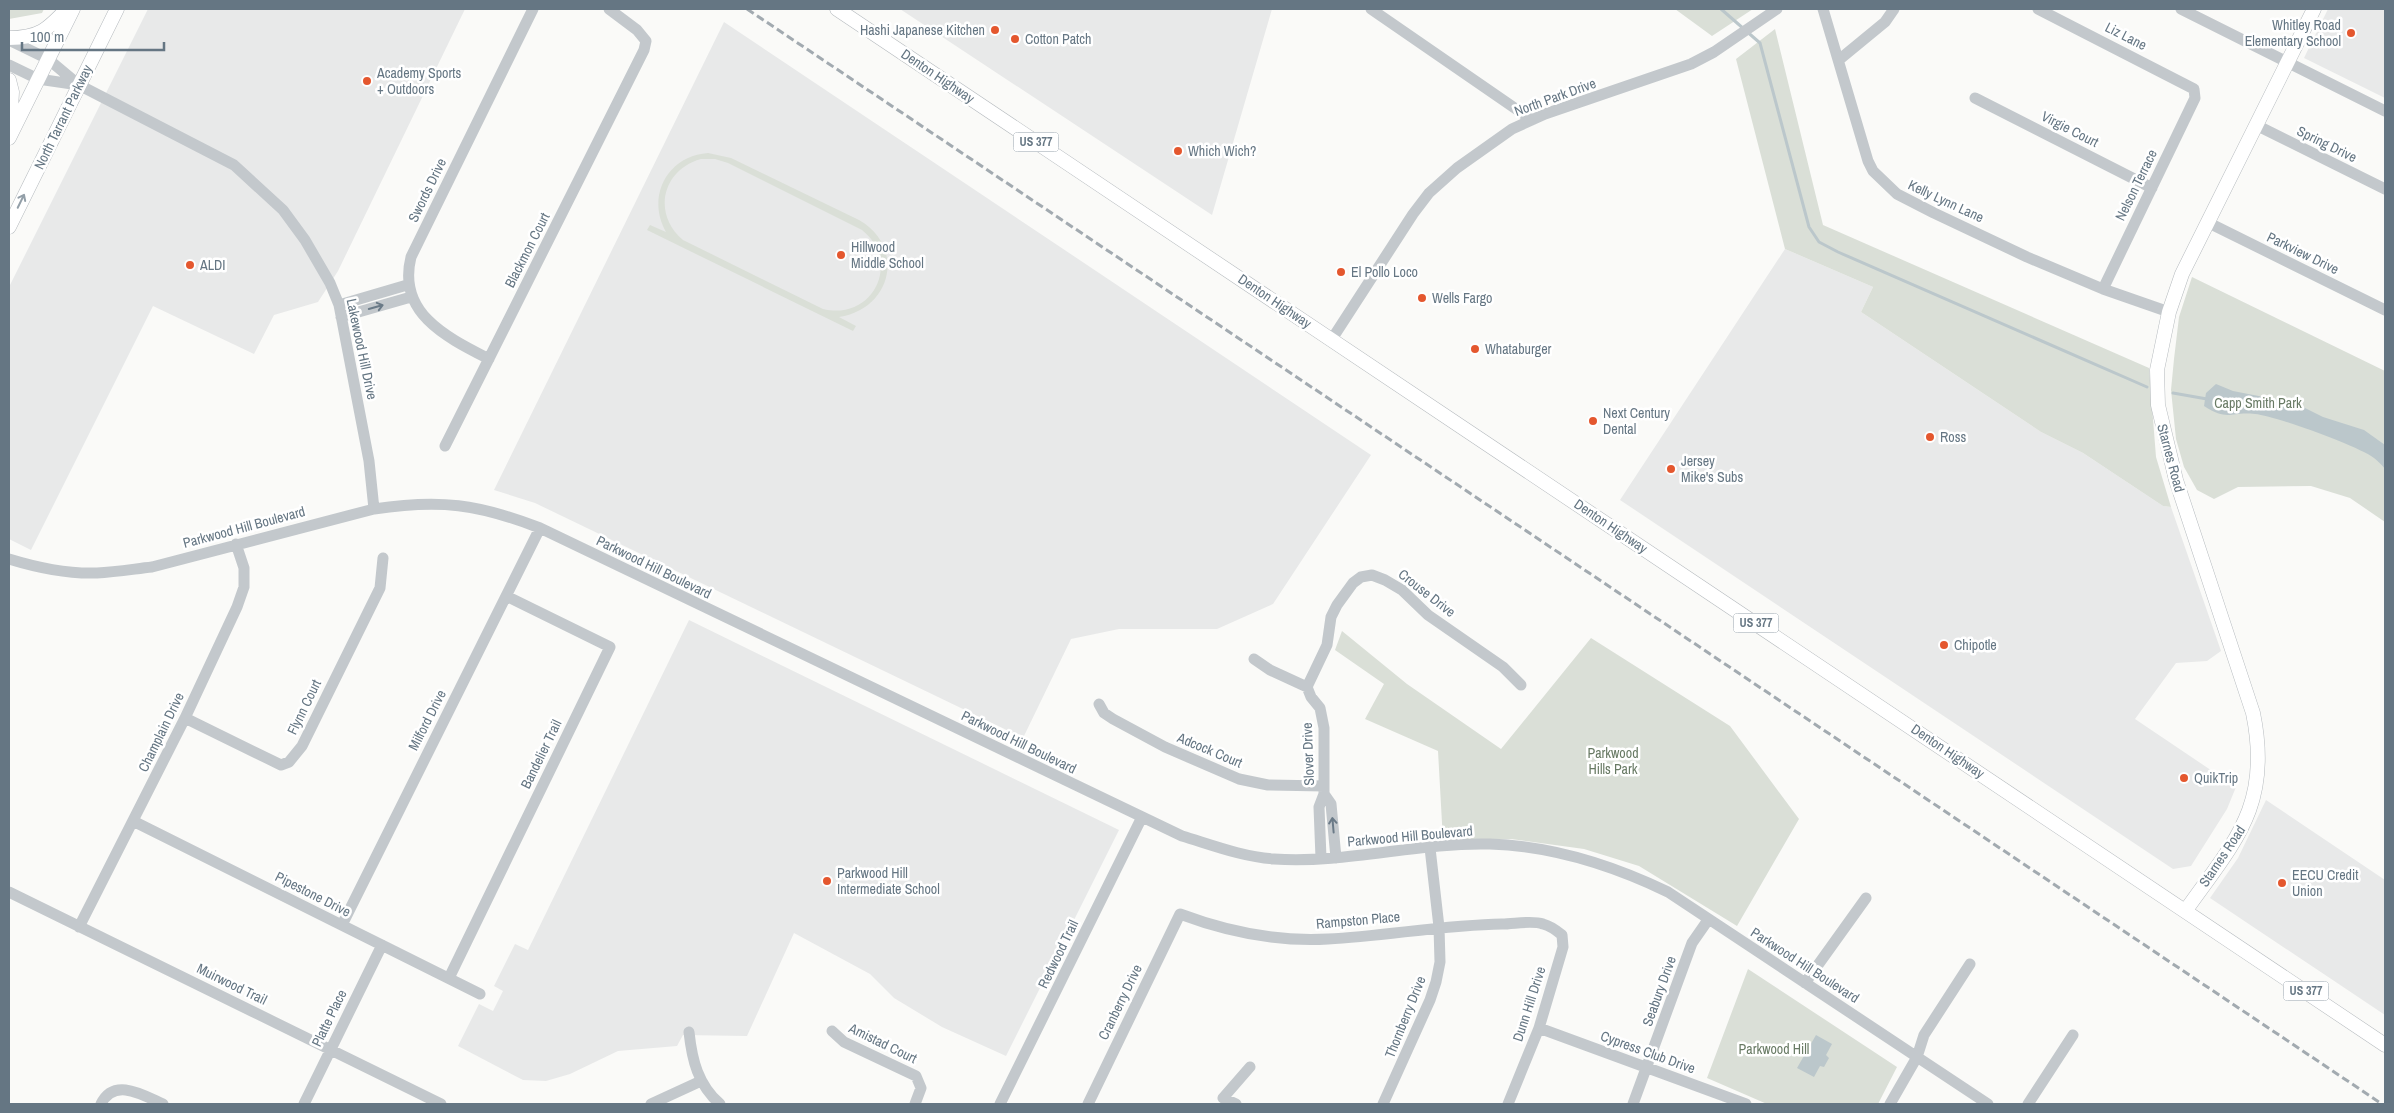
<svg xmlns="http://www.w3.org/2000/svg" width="2394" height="1113" viewBox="0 0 2394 1113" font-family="'Archivo Narrow',sans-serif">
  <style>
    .built { fill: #e8e9e9 }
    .green { fill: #dadfd7; fill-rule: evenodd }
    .water { fill: #bbc7cb }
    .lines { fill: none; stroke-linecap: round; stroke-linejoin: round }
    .stream { stroke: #bbc7cb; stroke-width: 3 }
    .major-casing { stroke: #b5babe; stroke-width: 15 }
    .minor { stroke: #c3c8cc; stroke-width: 11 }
    .major { stroke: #fff; stroke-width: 14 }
    .rail { stroke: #a2aab0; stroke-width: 3; stroke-dasharray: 8 4; stroke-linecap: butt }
    .oneway { stroke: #939fa8 }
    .oneway2 { stroke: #6a7a87 }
    .poi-dot { fill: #e4572e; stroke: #fff; stroke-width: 2 }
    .labels { text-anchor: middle; stroke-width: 5; stroke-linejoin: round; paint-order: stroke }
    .shield { fill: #fff; stroke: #939fa8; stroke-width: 1 }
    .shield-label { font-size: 12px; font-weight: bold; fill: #657683 }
    .poi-label { font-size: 14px; fill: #657683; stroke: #fff; text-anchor: start }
    .street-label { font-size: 14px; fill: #657683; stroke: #fff }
    .park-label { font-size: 14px; fill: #687a64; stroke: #fff }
  </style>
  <rect width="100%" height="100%" fill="#fafaf8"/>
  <path class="built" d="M148,9H465L338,271L318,302L274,315L254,354L153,306L31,550L9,539V287Z
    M900,9H1272L1212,215Z
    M2328,9H2385V98L2304,58Z
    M724,22L1371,455L1273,604L1217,629H1119L1071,639L1023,738L535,503L494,490Z
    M1785,249L1873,287L1861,312L2041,432L2083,453L2163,506L2171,507L2221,651L2207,661L2176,663L2135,719L2236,787L2227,809L2191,866L2173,869L1620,500Z
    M689,620L1119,830L1006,1056L942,1027L894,998L870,974L794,933L747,1036L683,1035L677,1046L618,1051L570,1074L546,1081L523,1080L458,1046L479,1004L493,1011L503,991L494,986L515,944L528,950Z
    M2266,800L2385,880V1015L2210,898L2238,858Z"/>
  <path class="green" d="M9,9H44L42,13L9,19Z
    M1675,9H1753L1712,36Z
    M1775,29L1823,225L2149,368L2156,457L2171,507L2163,506L2083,453L2041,432L1861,312L1873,287L1785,249L1736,59Z
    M708,153L731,158L859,220C906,247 892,309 839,317L856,326L853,331L647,230L650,225L666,232C646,197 667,156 708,153ZM701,159H715L728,163L862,230C902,262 873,321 823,309L683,240C652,214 662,170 701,159Z
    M2192,277L2385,371V522L2350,498L2311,486L2238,487L2214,499L2197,490L2184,467L2176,439L2171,390L2174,359L2179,317Z
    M1342,631L1407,684L1501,749L1591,638L1730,726L1799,819L1737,926L1639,866L1584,849L1511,839L1443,841L1438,751L1365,719L1384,684L1335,650Z
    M1748,969L1897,1067L1878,1104H1767L1707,1078Z"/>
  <path class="water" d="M2216,384L2233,391L2295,403L2323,417L2364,430L2385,445V469C2382,465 2378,461 2374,458C2358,446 2276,416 2255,414C2230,411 2229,422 2204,406L2206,393Z
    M1816,1035L1832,1044L1826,1055L1829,1058L1824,1067L1820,1066L1814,1077L1797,1068Z"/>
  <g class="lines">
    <path class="stream" d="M1721,9L1760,43L1809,227L1819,242L1838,252L2147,387
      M2173,393L2207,399"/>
    <g class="major-casing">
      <path id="major" d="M837,9L2385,1045
        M9,38C39,38 47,30 67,9
        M9,80L12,92L10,126
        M9,138L73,9
        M9,227L117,9
        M2186,910C2235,841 2272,805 2253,713L2176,480L2158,405L2157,370L2169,312L2182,274L2314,9"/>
    </g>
    <path class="minor" d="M1371,9L1532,120
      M1823,9L1868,161L1873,171L1897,194L1934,213L2027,257L2103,289L2169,312
      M2038,9L2194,89L2195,98L2103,289
      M2181,9L2385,111
      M9,40L48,59L79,85L234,165L283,210L305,240L330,283L339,305L369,461L374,509
      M1840,59L1885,22L1894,9
      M9,65L38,79L79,85
      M1975,98L2152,188
      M2256,125L2385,189
      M2207,222L2385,310
      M339,305L407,285
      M341,317L411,297
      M1332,339L1413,214L1429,193L1457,168L1512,129L1545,114L1691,64L1714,52L1777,9
      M489,359C446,337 397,313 411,257L533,9
      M445,446L644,50L646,41L637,30L609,9
      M9,559C35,567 69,574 97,573C116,572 134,569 152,567L374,509C440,499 478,504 540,528L1182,836C1212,845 1243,857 1274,859C1346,864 1418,842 1490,844C1553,846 1612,865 1668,892L1988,1104
      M1254,659L1270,670L1307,687L1311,697L1320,708L1324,728V794L1319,807L1321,858
      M1307,687L1327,645L1331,617L1337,605L1353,583L1361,577L1372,575L1385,580L1402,590L1428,615L1503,667L1521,685
      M1099,704L1104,713L1113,719L1165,747L1239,779L1268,785L1324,786
      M185,718L281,765L289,762L302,746L380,588L383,558
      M1324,794L1331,804L1336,858
      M133,821L480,994
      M9,892L441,1104
      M342,925L540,528
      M79,927L185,718L237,607L244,587V568L236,544
      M449,978L610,647L506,596
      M1805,983L1866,898
      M1539,1028L1746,1104
      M832,1031L844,1042L916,1076L921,1088L915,1104
      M689,1032C692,1060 698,1085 720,1104
      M101,1104C114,1077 143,1095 163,1104
      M304,1104L382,945
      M651,1104L701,1081
      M1000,1104L1142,817
      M1088,1104L1180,914C1228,932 1276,942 1328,939C1386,936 1443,925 1502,924C1514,924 1532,920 1543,924C1551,926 1556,930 1562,935L1563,947L1539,1028L1508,1104
      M1236,1104L1223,1098L1250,1067
      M1383,1104L1430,1000L1436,982L1440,962L1439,927L1430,848
      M1633,1104L1692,943L1708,920
      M1890,1104L1917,1057L1924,1035L1970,964
      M2028,1104L2073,1035"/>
    <use href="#major" class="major"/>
    <path class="rail" d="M747,9L2382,1104"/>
  </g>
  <defs><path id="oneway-shaft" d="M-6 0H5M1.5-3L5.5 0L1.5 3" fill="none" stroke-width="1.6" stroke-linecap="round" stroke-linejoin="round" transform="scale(1.25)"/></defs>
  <use class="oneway" href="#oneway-shaft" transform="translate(21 201) rotate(-64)"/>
  <g class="oneway2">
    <use href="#oneway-shaft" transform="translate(376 307) rotate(-16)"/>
    <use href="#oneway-shaft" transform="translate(1333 825) rotate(-95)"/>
  </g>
  <g class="poi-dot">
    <circle cx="995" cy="30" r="5"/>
    <circle cx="2351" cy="33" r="5"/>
    <circle cx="1015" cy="39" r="5"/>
    <circle cx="367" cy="81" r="5"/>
    <circle cx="1178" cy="151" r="5"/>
    <circle cx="841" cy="255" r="5"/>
    <circle cx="190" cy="265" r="5"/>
    <circle cx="1341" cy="272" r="5"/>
    <circle cx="1422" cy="298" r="5"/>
    <circle cx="1475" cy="349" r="5"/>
    <circle cx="1593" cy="421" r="5"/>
    <circle cx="1930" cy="437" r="5"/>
    <circle cx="1671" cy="469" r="5"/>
    <circle cx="1944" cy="645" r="5"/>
    <circle cx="2184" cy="778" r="5"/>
    <circle cx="827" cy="881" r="5"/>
    <circle cx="2282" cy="883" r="5"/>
  </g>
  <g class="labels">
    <g class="shield">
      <rect x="1013.5" y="132.5" width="45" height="19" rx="4"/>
      <rect x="1733.5" y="613.5" width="45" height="19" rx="4"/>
      <rect x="2283.5" y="981.5" width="45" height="19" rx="4"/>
    </g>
    <g class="shield-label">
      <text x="1036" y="146">US 377</text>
      <text x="1756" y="627">US 377</text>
      <text x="2306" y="995">US 377</text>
    </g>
    <g class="poi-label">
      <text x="2341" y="30" text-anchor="end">Whitley Road<tspan x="2341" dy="16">Elementary School</tspan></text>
      <text x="985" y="35" text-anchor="end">Hashi Japanese Kitchen</text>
      <text x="1025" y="44">Cotton Patch</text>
      <text x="377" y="78">Academy Sports<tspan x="377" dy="16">+ Outdoors</tspan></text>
      <text x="1188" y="156">Which Wich?</text>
      <text x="851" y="252">Hillwood<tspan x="851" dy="16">Middle School</tspan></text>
      <text x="200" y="270">ALDI</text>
      <text x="1351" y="277">El Pollo Loco</text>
      <text x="1432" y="303">Wells Fargo</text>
      <text x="1485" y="354">Whataburger</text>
      <text x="1603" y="418">Next Century<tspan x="1603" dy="16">Dental</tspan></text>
      <text x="1940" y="442">Ross</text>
      <text x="1681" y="466">Jersey<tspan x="1681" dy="16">Mike's Subs</tspan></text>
      <text x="1954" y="650">Chipotle</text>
      <text x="2194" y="783">QuikTrip</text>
      <text x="837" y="878">Parkwood Hill<tspan x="837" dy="16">Intermediate School</tspan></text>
      <text x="2292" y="880">EECU Credit<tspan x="2292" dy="16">Union</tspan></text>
    </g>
    <g class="street-label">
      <text transform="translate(2126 36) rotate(27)" y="5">Liz Lane</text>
      <text transform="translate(938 76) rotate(34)" y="5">Denton Highway</text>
      <text transform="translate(1555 97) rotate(-20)" y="5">North Park Drive</text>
      <text transform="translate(63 117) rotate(-64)" y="5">North Tarrant Parkway</text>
      <text transform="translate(2070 129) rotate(27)" y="5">Virgie Court</text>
      <text transform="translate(2327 144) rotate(26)" y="5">Spring Drive</text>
      <text transform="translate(2136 185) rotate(-64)" y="5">Nelson Terrace</text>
      <text transform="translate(427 190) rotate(-64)" y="5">Swords Drive</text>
      <text transform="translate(1946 201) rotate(25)" y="5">Kelly Lynn Lane</text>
      <text transform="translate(527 250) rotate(-63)" y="5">Blackmon Court</text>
      <text transform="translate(2303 253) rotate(26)" y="5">Parkview Drive</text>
      <text transform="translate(1275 301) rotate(34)" y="5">Denton Highway</text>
      <text transform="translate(362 349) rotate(78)" y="5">Lakewood Hill Drive</text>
      <text transform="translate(2171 458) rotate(75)" y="5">Starnes Road</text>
      <text transform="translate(1611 526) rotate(34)" y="5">Denton Highway</text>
      <text transform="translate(244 527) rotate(-15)" y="5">Parkwood Hill Boulevard</text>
      <text transform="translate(654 567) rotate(26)" y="5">Parkwood Hill Boulevard</text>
      <text transform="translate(1427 593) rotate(38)" y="5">Crouse Drive</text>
      <text transform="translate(304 707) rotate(-64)" y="5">Flynn Court</text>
      <text transform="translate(427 720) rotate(-63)" y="5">Milford Drive</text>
      <text transform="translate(161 732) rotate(-64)" y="5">Champlain Drive</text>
      <text transform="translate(1019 742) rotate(26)" y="5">Parkwood Hill Boulevard</text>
      <text transform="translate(1210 750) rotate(23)" y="5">Adcock Court</text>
      <text transform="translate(1948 751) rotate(34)" y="5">Denton Highway</text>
      <text transform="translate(541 754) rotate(-64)" y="5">Bandelier Trail</text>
      <text transform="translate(1308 754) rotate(-92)" y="5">Slover Drive</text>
      <text transform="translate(1410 836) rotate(-5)" y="5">Parkwood Hill Boulevard</text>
      <text transform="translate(2222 856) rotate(-56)" y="5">Starnes Road</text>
      <text transform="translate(313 894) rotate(27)" y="5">Pipestone Drive</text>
      <text transform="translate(1358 920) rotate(-5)" y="5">Rampston Place</text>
      <text transform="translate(1058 954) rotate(-64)" y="5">Redwood Trail</text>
      <text transform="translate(1805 965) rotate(33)" y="5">Parkwood Hill Boulevard</text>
      <text transform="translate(232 984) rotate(26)" y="5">Muirwood Trail</text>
      <text transform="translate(1659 991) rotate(-70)" y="5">Seabury Drive</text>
      <text transform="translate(1120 1002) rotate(-64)" y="5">Cranberry Drive</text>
      <text transform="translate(1529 1004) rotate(-72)" y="5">Dunn Hill Drive</text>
      <text transform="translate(1405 1017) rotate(-68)" y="5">Thornberry Drive</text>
      <text transform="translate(329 1018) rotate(-64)" y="5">Platte Place</text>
      <text transform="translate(883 1043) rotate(26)" y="5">Amistad Court</text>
      <text transform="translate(1648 1052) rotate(20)" y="5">Cypress Club Drive</text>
    </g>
    <g class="park-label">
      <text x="2258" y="408">Capp Smith Park</text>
      <text x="1613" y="758">Parkwood<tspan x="1613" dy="16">Hills Park</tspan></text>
      <text x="1774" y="1054">Parkwood Hill</text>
    </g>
  </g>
  <rect width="2394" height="1113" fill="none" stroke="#657683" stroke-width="20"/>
  <path d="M22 42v8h142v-8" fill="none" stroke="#657683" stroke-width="2.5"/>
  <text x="30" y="42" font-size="15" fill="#657683" stroke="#ffffff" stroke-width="4" paint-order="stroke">100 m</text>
</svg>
